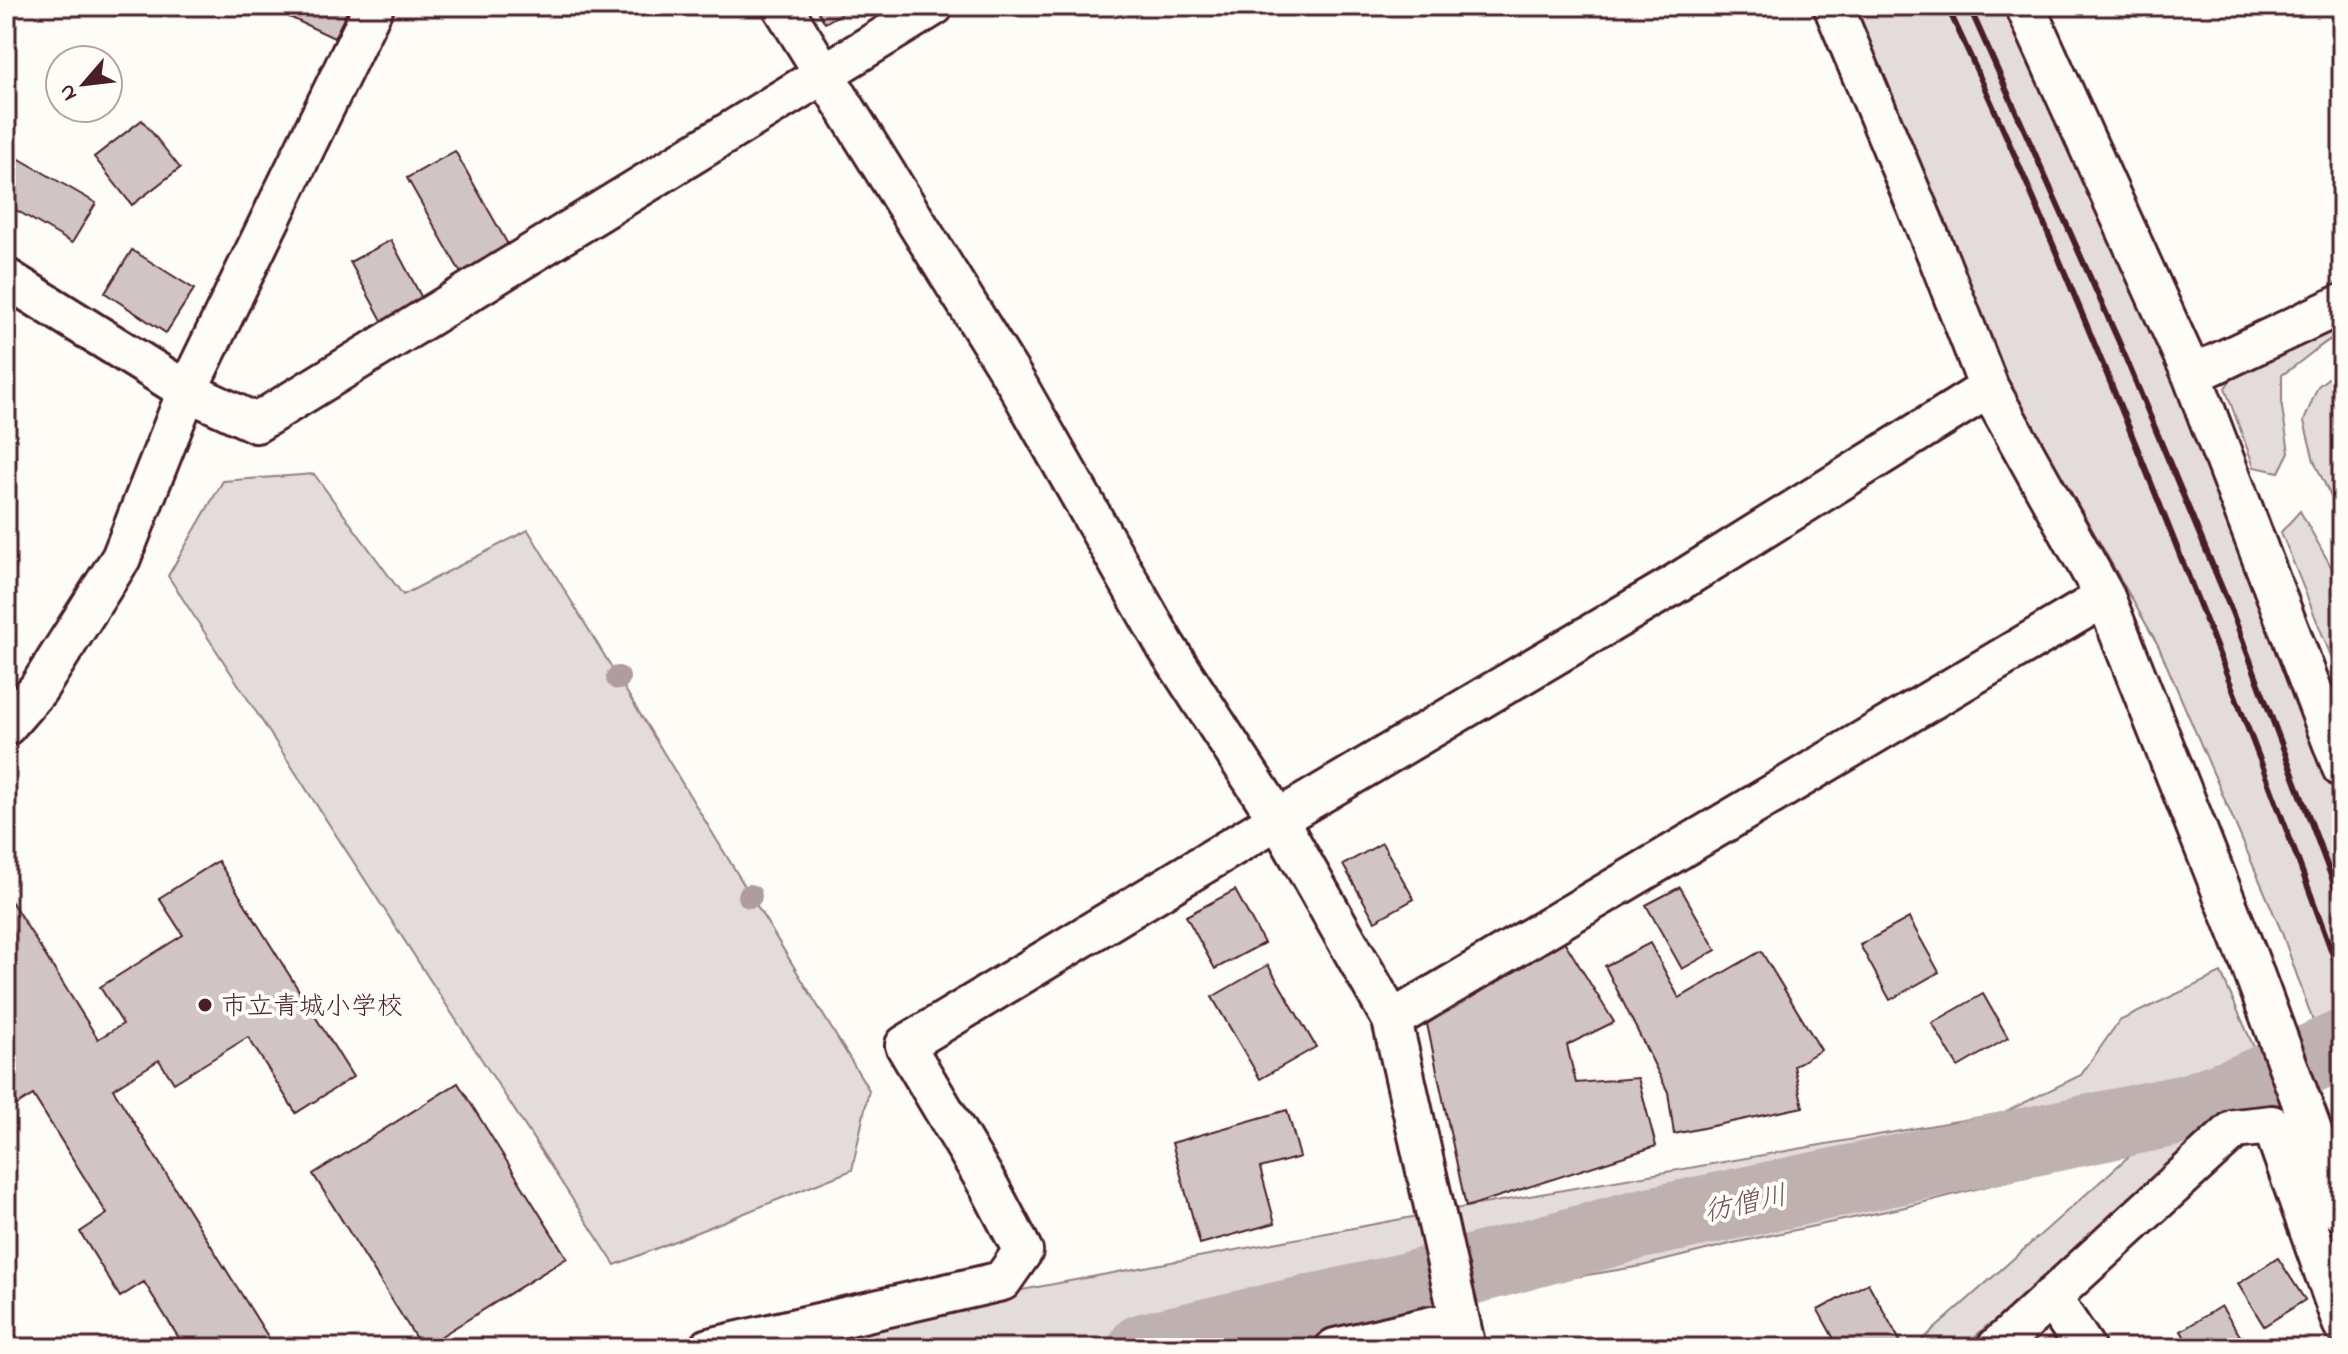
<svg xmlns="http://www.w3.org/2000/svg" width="2348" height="1354" viewBox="0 0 2348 1354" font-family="'Indie Flower','Klee One',sans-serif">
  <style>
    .green { fill: #e3dcda; stroke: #967e82; stroke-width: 2 }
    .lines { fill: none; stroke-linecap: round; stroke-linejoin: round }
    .stream { stroke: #91777b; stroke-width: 12 }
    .river { stroke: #c0b1b1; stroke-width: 70 }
    .building { fill: #d0c5c4; stroke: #4a1f2b; stroke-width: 2 }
    .minor-casing { stroke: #4a1f2b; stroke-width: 44 }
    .minor { stroke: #fdfcf7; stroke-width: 38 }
    .rail { stroke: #4a1f2b; stroke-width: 6 }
    .tree { fill: #af9c9f }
    .poi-dot { fill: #4a1f2b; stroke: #fdfcf7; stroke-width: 3 }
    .labels { text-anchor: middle; stroke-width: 8; stroke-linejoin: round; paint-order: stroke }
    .poi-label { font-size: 26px; fill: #4a1f2b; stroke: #fdfcf7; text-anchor: start }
    .water-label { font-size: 28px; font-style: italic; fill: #73525a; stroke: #fdfcf7 }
  </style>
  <rect width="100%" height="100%" fill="#fdfcf7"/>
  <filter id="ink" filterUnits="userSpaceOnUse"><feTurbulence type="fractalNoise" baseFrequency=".0125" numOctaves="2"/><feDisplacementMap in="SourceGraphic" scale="16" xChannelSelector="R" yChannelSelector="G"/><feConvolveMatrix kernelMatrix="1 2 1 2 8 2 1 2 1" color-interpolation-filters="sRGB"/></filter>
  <g filter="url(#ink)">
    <path class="green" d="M1833,6H2013L2156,335L2342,810V1104L2281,930L2158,645L1940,262Z
      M2342,308V332C2320,344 2303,361 2282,375V408L2289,452L2279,472L2254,467L2225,388L2245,358Z
      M2342,367V557L2339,552L2338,512L2314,461L2304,421L2318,386Z
      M314,474L403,595L528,530L869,1090L852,1170L615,1265L168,576L223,481Z
      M2300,511L2342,586V668L2331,656L2281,532Z
      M2221,973L2276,1097L2023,1348H1913L2138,1148L1901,1208L1738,1242L1642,1266L1436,1300L1318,1348H711L1466,1207L2003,1113L2081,1075L2119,1021Z"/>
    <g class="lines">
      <path class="stream" d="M2208,1130L2246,1088
        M1970,1348L1991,1329"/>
      <path class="river" d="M1143,1348L1404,1288L1640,1224L2190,1108L2246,1088L2342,1045"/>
    </g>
    <path class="building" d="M266,6H350L334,38Z
      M815,6H854L825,23Z
      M142,120L180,168L132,205L94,157Z
      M455,151L510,248L462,275L407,178Z
      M18,158L96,203L72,243L6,204V178Z
      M391,240L424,302L384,324L350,262Z
      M132,250L194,289L166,333L105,293Z
      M1382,843L1414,899L1375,921L1343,865Z
      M218,861L353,1077L296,1113L248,1037L174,1083L159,1060L113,1089L272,1343L265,1348H185L144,1282L120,1297L80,1232L107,1214L33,1095L14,1107L6,1094V1058L14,1053L6,1040V893L98,1039L123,1024L100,987L183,935L159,898Z
      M1680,887L1716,950L1682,969L1646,905Z
      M1235,890L1264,943L1215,969L1186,916Z
      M1909,918L1939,972L1890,1000L1860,945Z
      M1559,933L1614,1022L1567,1045L1576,1083L1638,1078L1656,1146L1466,1207L1427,1024Z
      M1650,943L1679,998L1761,951L1821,1050L1794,1066L1803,1107L1674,1134L1668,1092L1605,966Z
      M1268,965L1316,1047L1260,1079L1212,997Z
      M1983,994L2008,1038L1958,1067L1932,1023Z
      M458,1083L567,1258L422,1348L313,1174Z
      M1287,1110L1300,1157L1260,1168L1275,1223L1200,1244L1172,1143Z
      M2278,1258L2305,1300L2264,1326L2238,1284Z
      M1868,1283L1904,1348H1839L1818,1310Z
      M2221,1306L2248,1348H2191L2181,1331Z"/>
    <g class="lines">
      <g class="minor-casing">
        <path id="minor" d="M782,6L1018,386L1165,645L1278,819L1392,1020L1466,1348
          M1833,6L1940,262L1989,388L2105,597L2249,960L2342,1212
          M2025,6L2192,375L2342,768
          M6,278L187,391L256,423L934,6
          M2192,375L2342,304
          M6,726L38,689L121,558L187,391L374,6
          M1392,1020L2105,597
          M2051,1297L2085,1348
          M709,1348L1002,1281L1023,1251L991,1190L905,1045L1278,819L1667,589L1989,388
          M1335,1348L1459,1320
          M1996,1348L2235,1129L2272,1125L2342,1323"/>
      </g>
      <use href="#minor" class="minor"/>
      <path class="rail" d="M1947,6C2012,144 2071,286 2129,428C2203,611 2275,794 2342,980
        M1969,6L2119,342L2232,612L2342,905"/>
    </g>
    <g class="tree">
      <circle cx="618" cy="678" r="12"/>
      <circle cx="750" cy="896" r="12"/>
    </g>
  </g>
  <circle class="poi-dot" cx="205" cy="1005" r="8"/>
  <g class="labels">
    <g class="poi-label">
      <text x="221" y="1014">市立青城小学校</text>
    </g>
    <g class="water-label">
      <text transform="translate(1745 1202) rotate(-12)" y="10">彷僧川</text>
    </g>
  </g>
  <rect width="2348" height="1354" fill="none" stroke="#fdfcf7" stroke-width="32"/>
  <rect x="16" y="16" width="2316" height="1322" fill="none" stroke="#4a1f2b" stroke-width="3" filter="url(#ink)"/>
  <g transform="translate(84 84) rotate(242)"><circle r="38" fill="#fdfcf7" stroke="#b5a4a5" stroke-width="2"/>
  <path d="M0-6L14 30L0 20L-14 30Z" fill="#4a1f2b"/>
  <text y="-12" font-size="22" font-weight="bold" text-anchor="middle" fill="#4a1f2b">N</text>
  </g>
</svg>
